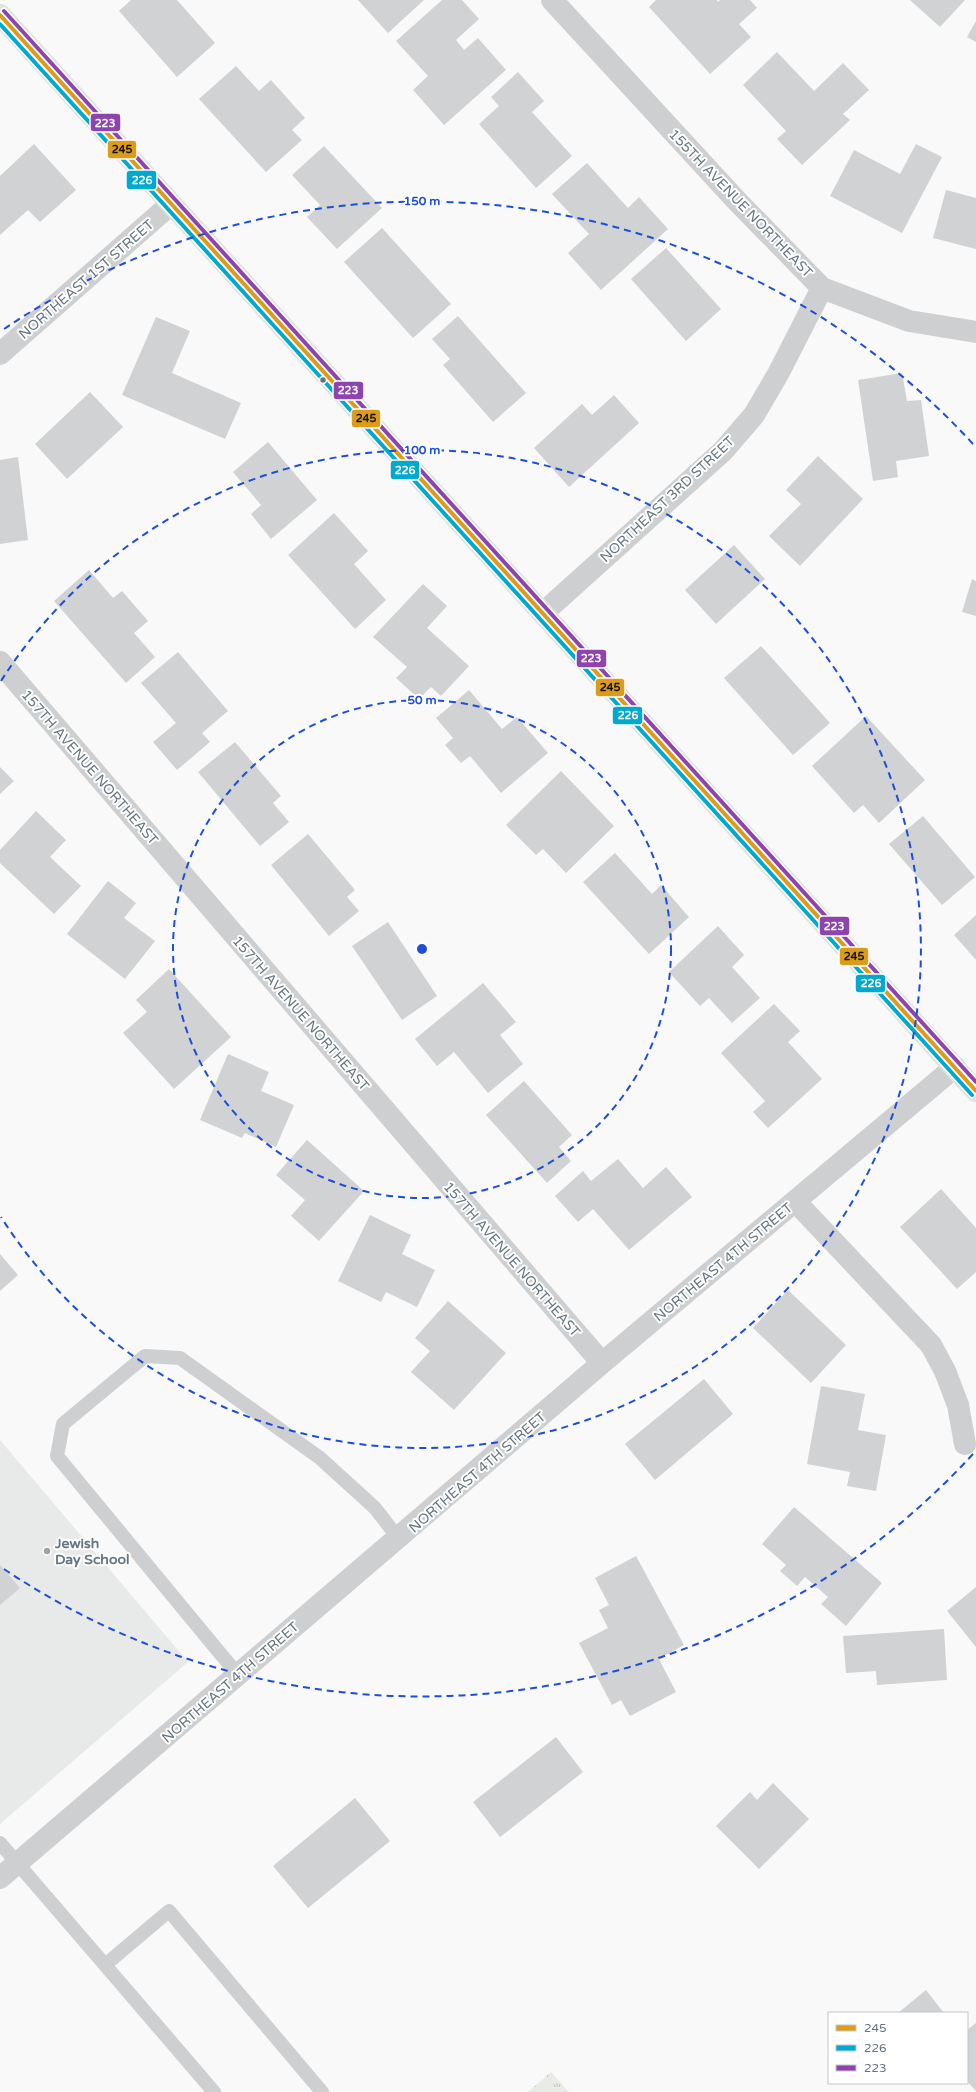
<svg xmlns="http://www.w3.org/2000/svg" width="976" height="2092" viewBox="0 0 976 2092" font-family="'Varela Round',sans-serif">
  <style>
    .built { fill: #e8e9e9 }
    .park { fill: url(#park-tufts) }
    .building { fill: #d0d2d3 }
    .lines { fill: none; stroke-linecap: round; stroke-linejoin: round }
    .lane { stroke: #cecfd0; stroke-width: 14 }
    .street { stroke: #cecfd0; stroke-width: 22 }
    .secondary { stroke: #e1e2e2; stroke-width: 22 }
    .bus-1-casing { stroke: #fff; stroke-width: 7 }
    .bus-2-casing { stroke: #fff; stroke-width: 7 }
    .bus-3-casing { stroke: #fff; stroke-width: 7 }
    .bus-1 { stroke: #da9c1a; stroke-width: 4 }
    .bus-2 { stroke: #00a9ce; stroke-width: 4 }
    .bus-3 { stroke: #8e44ad; stroke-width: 4 }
    .ring { fill: none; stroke: #1d4ed8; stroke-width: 2; stroke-dasharray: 7 5 }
    .bus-dot { fill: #657683; stroke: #fff; stroke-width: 1.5 }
    .poi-dot { fill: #99a4ac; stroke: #fff; stroke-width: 1.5 }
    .labels { text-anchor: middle; stroke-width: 4; stroke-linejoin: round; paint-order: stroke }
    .street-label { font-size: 14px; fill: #657683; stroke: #fff }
    .poi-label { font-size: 14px; font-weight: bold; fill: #657683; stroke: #fff; text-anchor: start }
    .centre { fill: #1d4ed8; stroke: #fff; stroke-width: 2 }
    .ring-label { font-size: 12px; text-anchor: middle; font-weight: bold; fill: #1d4ed8; stroke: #fff; stroke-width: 4; stroke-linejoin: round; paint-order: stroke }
    .line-badge { stroke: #fff; stroke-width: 1.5 }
    .badge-label { font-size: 11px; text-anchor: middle; font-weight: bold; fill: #fff }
    .pale-badge-label { font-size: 11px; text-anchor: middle; font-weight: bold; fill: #111 }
  </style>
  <defs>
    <pattern id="park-tufts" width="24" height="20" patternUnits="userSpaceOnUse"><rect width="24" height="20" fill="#e8ebe6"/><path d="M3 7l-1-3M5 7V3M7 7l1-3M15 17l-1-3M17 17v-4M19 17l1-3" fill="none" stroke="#c0c3c0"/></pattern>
  </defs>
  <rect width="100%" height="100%" fill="#f9f9f9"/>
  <path class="built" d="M0,1440L188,1662L0,1824Z"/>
  <path class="park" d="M551,2072L569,2092H528Z"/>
  <path class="building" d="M131,0H177L215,43L177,77L119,11Z
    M358,0H424L388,33Z
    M442,0H462L479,19L456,40L464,50L478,38L506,70L444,125L413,90L428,76L396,41Z
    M656,0H717L718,2L720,0H750L757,8L739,24L751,37L710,74L649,7Z
    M910,0H965L940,27Z
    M976,21V42L967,37Z
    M777,52L814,91L843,63L869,90L843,114L850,120L802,165L777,139L786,131L743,85Z
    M236,66L259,91L271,80L305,118L292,130L302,140L266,172L199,99Z
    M518,72L544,101L532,112L572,156L536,188L479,124L499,106L491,97Z
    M34,144L76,190L40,222L28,210L0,235V176Z
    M916,144L942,157L902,233L830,196L854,150L900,174Z
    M324,146L382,208L337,249L307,217L320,205L292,175Z
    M587,163L628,208L639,197L668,229L601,290L568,253L589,234L552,194Z
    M946,190L976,198V249L933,238Z
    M382,228L451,304L413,338L344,262Z
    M666,248L721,309L686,341L631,279Z
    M458,316L526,393L493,422L443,365L450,359L432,339Z
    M156,317L190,331L172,373L241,403L225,439L122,395Z
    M902,373L907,401L921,400L929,456L896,461L898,477L873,481L858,380Z
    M90,392L123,427L67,479L35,444Z
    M614,395L639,423L569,487L534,448L582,404L592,415Z
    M268,442L317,500L271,539L251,514L261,505L233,472Z
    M818,456L863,499L800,566L769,536L801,504L786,490Z
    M18,457L28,540L0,544V460Z
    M334,513L368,551L354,564L386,600L355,629L288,555Z
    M734,545L765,579L716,624L685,590Z
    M89,570L113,598L122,591L148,621L134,633L155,657L126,683L54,601Z
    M972,579L976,581V616L962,612Z
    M423,584L447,606L427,628L469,666L441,696L431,687L419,699L396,678L407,667L373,637Z
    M761,646L830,723L793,755L724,678Z
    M178,652L228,711L202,733L210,742L177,770L153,742L176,723L141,683Z
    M469,690L502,729L517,717L548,753L501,793L470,756L461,763L445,745L453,738L436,718Z
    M866,716L925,780L879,823L863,805L854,813L812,766Z
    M235,742L281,796L273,803L289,822L260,846L198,772Z
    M0,767L14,781L0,794Z
    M561,771L614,826L566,873L543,849L536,855L506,825Z
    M36,811L66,840L50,857L81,886L54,914L0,863V850Z
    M923,816L975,877L942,905L889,844Z
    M308,834L355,890L347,897L359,911L329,936L271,865Z
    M615,853L652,894L661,885L689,917L649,954L583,882Z
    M108,881L136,903L124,918L155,941L125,979L67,934Z
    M976,915V960L954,935Z
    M388,922L437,996L402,1020L352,946Z
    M718,926L744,955L732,967L760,998L732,1023L709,998L700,1006L669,972Z
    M169,969L231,1037L174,1089L123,1033L147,1012L136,1000Z
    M483,983L516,1022L500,1035L523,1064L488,1093L454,1052L437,1066L415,1039Z
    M774,1004L800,1031L788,1042L822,1079L768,1128L753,1112L765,1101L721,1053Z
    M228,1054L269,1072L261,1091L294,1105L276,1147L245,1133L242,1138L200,1120Z
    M524,1081L572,1135L559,1147L571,1161L547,1183L486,1115Z
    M307,1140L364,1191L319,1241L291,1216L305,1200L276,1175Z
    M618,1159L643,1188L666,1167L692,1197L629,1250L593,1209L578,1222L555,1196L583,1171L591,1181Z
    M941,1189L976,1228V1272L957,1289L900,1227Z
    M370,1215L411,1235L402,1254L435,1270L417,1307L386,1292L381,1302L338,1281Z
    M0,1254L18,1275L0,1291Z
    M788,1290L846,1345L811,1383L753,1328Z
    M448,1301L506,1353L454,1410L411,1372L430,1351L415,1338Z
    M704,1379L733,1414L655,1480L625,1444Z
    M821,1386L865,1394L858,1430L886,1435L876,1491L847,1486L850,1472L807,1464Z
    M794,1507L882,1583L846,1626L821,1604L828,1597L805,1577L797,1586L780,1571L786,1565L762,1544Z
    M636,1556L684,1645L659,1659L676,1692L630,1716L621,1700L612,1705L579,1643L608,1628L599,1610L609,1605L595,1578Z
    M0,1565L20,1588L0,1605Z
    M976,1587V1647L947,1611Z
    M944,1629L947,1680L877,1685L876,1671L846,1673L843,1636Z
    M556,1737L583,1772L500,1837L473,1802Z
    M773,1783L809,1819L759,1869L716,1826L750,1792L757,1800Z
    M355,1798L390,1841L308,1908L273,1866Z
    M926,1990L944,2013H898Z
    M976,2023V2091L967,2081V2030Z"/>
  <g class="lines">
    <path class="lane" d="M238,1675L57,1456L63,1424L145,1356L180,1358L320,1458L375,1508L399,1539
      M0,1843L105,1965
      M214,2092L105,1965L169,1911L322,2092"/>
    <path class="street" d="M552,0L736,200L822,288L909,321L976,332
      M0,354L171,204
      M543,613L723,451L754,415L778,374L822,288
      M0,662L602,1363
      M795,1201L931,1345L945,1371L958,1405L965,1444
      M0,1878L602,1363L955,1067"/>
    <path class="secondary" d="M0,15L976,1091"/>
    <g class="bus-1-casing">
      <path id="bus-1" d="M0,15L976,1091"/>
    </g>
    <g class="bus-2-casing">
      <path id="bus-2" d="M0,24L972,1095"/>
    </g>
    <g class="bus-3-casing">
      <path id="bus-3" d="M4,11L976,1082"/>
    </g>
    <use href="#bus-1" class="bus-1"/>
    <use href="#bus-2" class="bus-2"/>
    <use href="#bus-3" class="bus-3"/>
  </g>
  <g class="ring">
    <circle cx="422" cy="949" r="249"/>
    <path d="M1 681A499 499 0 1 1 1 1217"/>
    <path d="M973 1454A748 748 0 0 1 4 1569M4 329A748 748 0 0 1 973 444"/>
  </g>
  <circle class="bus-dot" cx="323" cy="380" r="3.5"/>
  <circle class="poi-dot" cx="47" cy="1551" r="4"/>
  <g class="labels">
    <g class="street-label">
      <text transform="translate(741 203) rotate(46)" y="5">155TH AVENUE NORTHEAST</text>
      <text transform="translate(86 279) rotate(-41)" y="5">NORTHEAST 1ST STREET</text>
      <text transform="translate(667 499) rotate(-43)" y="5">NORTHEAST 3RD STREET</text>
      <text transform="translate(90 767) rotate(49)" y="5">157TH AVENUE NORTHEAST</text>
      <text transform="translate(301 1013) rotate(49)" y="5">157TH AVENUE NORTHEAST</text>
      <text transform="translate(512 1259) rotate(49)" y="5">157TH AVENUE NORTHEAST</text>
      <text transform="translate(723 1262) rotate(-40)" y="5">NORTHEAST 4TH STREET</text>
      <text transform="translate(477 1472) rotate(-41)" y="5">NORTHEAST 4TH STREET</text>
      <text transform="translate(230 1682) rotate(-41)" y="5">NORTHEAST 4TH STREET</text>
    </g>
    <g class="poi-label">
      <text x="55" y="1548">Jewish<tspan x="55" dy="16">Day School</tspan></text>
    </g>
  </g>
  <circle cx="422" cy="949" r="6" class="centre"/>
  <g class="ring-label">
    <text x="422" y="205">150 m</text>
    <text x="422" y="454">100 m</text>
    <text x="422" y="704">50 m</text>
  </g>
  <g class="line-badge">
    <rect x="90" y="113" width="31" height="19" rx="4" fill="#8e44ad"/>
    <rect x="107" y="140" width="30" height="19" rx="4" fill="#da9c1a"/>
    <rect x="126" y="170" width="31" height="20" rx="4" fill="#00a9ce"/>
    <rect x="333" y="381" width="31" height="19" rx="4" fill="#8e44ad"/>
    <rect x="351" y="409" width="30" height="19" rx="4" fill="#da9c1a"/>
    <rect x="390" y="460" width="30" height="20" rx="4" fill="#00a9ce"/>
    <rect x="576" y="649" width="31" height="19" rx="4" fill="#8e44ad"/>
    <rect x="595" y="678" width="30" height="19" rx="4" fill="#da9c1a"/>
    <rect x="612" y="706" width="31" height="19" rx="4" fill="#00a9ce"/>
    <rect x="819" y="916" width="31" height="20" rx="4" fill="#8e44ad"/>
    <rect x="839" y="947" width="30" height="19" rx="4" fill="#da9c1a"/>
    <rect x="855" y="974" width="31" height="19" rx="4" fill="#00a9ce"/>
  </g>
  <g class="badge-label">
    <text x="105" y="127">223</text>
    <text x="142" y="184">226</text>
    <text x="348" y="394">223</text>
    <text x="405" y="474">226</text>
    <text x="591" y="662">223</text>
    <text x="628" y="719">226</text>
    <text x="834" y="930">223</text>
    <text x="871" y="987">226</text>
  </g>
  <g class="pale-badge-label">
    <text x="122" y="153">245</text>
    <text x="366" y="422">245</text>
    <text x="610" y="691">245</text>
    <text x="854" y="960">245</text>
  </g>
  <rect x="828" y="2012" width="140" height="72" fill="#ffffff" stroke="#c1c8cd"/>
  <rect x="836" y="2025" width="20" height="6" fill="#da9c1a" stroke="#c1c8cd"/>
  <text x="864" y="2032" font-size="12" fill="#657683">245</text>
  <rect x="836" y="2045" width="20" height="6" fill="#00a9ce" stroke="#c1c8cd"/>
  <text x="864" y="2052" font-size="12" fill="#657683">226</text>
  <rect x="836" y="2065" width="20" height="6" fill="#8e44ad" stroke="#c1c8cd"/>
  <text x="864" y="2072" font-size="12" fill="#657683">223</text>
</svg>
